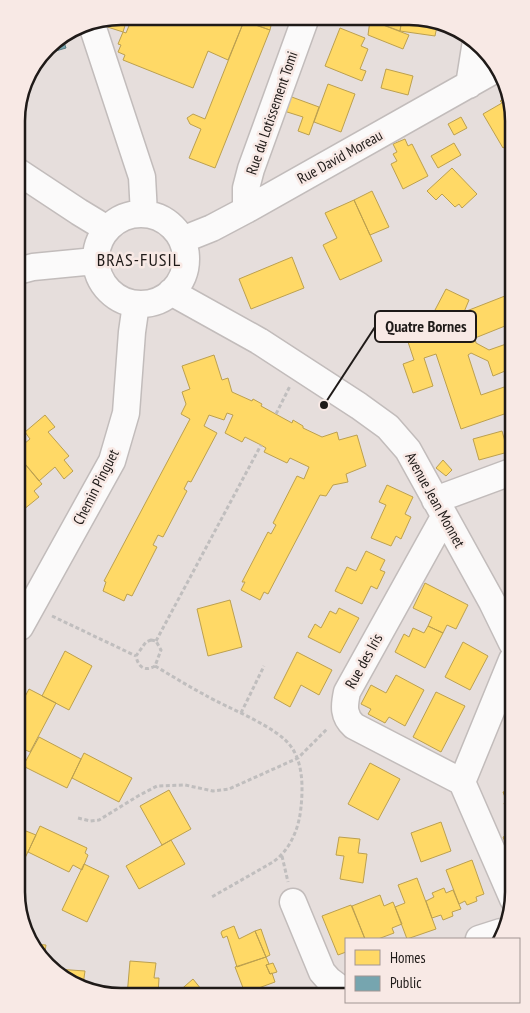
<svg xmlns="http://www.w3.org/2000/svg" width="530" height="1013" viewBox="0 0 530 1013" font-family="'PT Sans Narrow',sans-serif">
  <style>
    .homes { fill: #ffd966; stroke: #bca04f }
    .public { fill: #76a5af; stroke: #5c7b82 }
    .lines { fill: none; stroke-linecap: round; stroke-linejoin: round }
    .minor-casing { stroke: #c2bcbb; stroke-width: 29 }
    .path { stroke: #c0bebe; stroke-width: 3; stroke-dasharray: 4 2.5; stroke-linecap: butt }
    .minor { stroke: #fbfafa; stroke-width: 26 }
    .labels { text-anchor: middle; stroke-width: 5; stroke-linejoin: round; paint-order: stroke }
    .street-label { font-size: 15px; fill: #1f1a18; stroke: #f8e9e5 }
    .quarter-label { font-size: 18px; letter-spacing: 1px; fill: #1f1a18; stroke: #f8e9e5 }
    .rim { fill: none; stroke: #1f1a18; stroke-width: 2.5 }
    .leader { fill: none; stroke: #1f1a18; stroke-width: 2 }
    .callout-dot { fill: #1f1a18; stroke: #f8e9e5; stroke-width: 2 }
    .callout { fill: #f8e9e5; stroke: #1f1a18; stroke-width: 2 }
    .callout-label { font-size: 16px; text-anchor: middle; font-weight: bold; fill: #1f1a18 }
  </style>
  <rect width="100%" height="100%" fill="#e6dedc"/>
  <path class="homes" d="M121,16H128L123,32L95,23V21Z
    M133,16L232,17L244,21L228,60L208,51L193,88L123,60L125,55L118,52L121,45L118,44L123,32L126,33Z
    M244,17H273L270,30L244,21Z
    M371,18H402L400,31L370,20Z
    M402,18H429L442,24L441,27L437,26L435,36L400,31Z
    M370,20L409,35L403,49L368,35Z
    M244,21L270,30L215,168L189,158L201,129L190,124L187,118L193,114L205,119Z
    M340,28L365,38L361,46L368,49L360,69L366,71L362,81L325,66Z
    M386,69L413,76L408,95L381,88Z
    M328,84L355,94L341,132L314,122Z
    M289,96L319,107L309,135L298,131L303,117L284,111Z
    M508,97L509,144L503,148L483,114L502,103L500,101Z
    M461,117L467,128L454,135L448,124Z
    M405,139L408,146L412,144L428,176L403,189L391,164L397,161L393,154L397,152L393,144Z
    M454,143L461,155L438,168L431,156Z
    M452,168L477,194L462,208L459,204L455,207L442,194L436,200L427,191Z
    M372,191L389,227L370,235L354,200Z
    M354,200L382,261L340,280L323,245L337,238L325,213Z
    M292,257L304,288L251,309L239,279Z
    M446,289L469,300L464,312L510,294V324L475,338L476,343L489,350L509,343L510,369L493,376L488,361L471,353L468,355L481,395L510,385V412L461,429L436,354L424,358L433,386L413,393L403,364L414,360L405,333L450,317L435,310Z
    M214,355L222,380L228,378L232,392L252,401L253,399L262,404L261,406L292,423L293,420L303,426V428L322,437L337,432L339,440L357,435L366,466L346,474L348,482L333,485L326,496L320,495L268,594L264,592L260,600L241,590L245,582H242L268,532L271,534L276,525L273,523L297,476L304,479L309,467L290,458L287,463L264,452L266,448L261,445L245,437L242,442L225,433L233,415L227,413L224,420L209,415L204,426L217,433L191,482L188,481L184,489L187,491L163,537L158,535L153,545L157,547L132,596L127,594L124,601L103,591L106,582L104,581L190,419L181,414L186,404L182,392L190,389L182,366Z
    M45,415L55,427L48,432L69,456L64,460L73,471L64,479L55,467L39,481L19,457V448L30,439L25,432Z
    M502,431L508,452L479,460L473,439Z
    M21,459L42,484L34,491L39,497L23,510L19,505V461Z
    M443,460L452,470L446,476L436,468Z
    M387,485L413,497L405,514L411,517L401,539L396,536L391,546L371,538L386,505L379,502Z
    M366,551L385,560L380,570L385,572L377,589L371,586L362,604L335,591L347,567L356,571Z
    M425,583L468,605L456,629L447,625L443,633L428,626L432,617L413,608Z
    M230,600L242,647L208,656L197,609Z
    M339,608L359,618L340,653L308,637L315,624L321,628L330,611L336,614Z
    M428,626L443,633L425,668L395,652L404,634L409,637L413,628L424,633Z
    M463,642L488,656L470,690L445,677Z
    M65,651L92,666L69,710L42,696Z
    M297,652L332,670L319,695L301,685L290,707L274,698Z
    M396,675L424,690L405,726L389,717L385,723L368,714L371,709L361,704L371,685L386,693Z
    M29,689L56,703L30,752L21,748L20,706Z
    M436,692L465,706L441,752L413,737Z
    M39,737L81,759L67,788L23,766Z
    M84,753L132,778L119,802L72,778Z
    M370,763L400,779L378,820L348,804Z
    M513,789V811L507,813L504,803L507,802L503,792Z
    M169,790L191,829L162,845L140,806Z
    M441,822L451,851L421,862L411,833Z
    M40,826L87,848L85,853L88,855L82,870L73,865L69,872L28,852Z
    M21,829L36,835L25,858L21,857Z
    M513,833V863L503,837Z
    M339,837L360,839L358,853L367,854L363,883L340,879L344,856L336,855Z
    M171,840L185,864L139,889L126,866Z
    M472,860L484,894L476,897L477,901L467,905L465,901L459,904L446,870Z
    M84,864L109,876L87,922L62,910Z
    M417,878L436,929L407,939L395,907L405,903L398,885Z
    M444,888L446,893L453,890L461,909L452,912L453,916L443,920L441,915L432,918L426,901L434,897L432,893Z
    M380,895L384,906L393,902L402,924L392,928L394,933L378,939H365L352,906Z
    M351,905L365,939H346V952L338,955L322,916Z
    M234,926L239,939L255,931L266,957L237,967L227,936L223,938L221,933L222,931Z
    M261,929L270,955L266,957L255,931Z
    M34,944L46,945L44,959Z
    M266,957L269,964L266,965L270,974L272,973L275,982L245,993L235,967Z
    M130,961L156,963L154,978H159L158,995L127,996Z
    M273,963L277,972L270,974L266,965Z
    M57,969L85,971L83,985L56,973Z
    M193,979L205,994L179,995L177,993Z"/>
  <path class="public" d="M62,36L66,48L42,55L52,42Z"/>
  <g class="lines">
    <g class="minor-casing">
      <path id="minor" d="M91,22L142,177L144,214
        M469,85L476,41
        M17,171L79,212L107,229
        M246,210V188L251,169L306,17
        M96 259a45 45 0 1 1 90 0a45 45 0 1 1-90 0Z
        M182,240L212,228L246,210L496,69
        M18,271L33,267L95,261
        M171,292L259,341L359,406L388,427L408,450L492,602L512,643
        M435,500L511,472
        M444,517L347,692C344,706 343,716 354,726L462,782L513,899
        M20,627L112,461L126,413L132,332L136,304
        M462,782L512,660
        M293,902L322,972L329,980L337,986
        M479,939L501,932"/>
    </g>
    <path class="path" d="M276,414L290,386
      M52,616L136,656
      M151,640L156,641L161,650L155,666C145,672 138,667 136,656L146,642Z
      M156,641L261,445
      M155,666C172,676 188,686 205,695C227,708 279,727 292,748C303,764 303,788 301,807C299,829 290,850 273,862L210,898
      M241,713L264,666
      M78,818L90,821L99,820L138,796L157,786L185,785L213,791L229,789L298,758L328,728
      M282,856L288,882"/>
    <use href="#minor" class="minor"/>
  </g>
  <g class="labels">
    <g class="street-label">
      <text transform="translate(272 113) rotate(-71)" y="5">Rue du Lotissement Tomi</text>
      <text transform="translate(340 157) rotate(-29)" y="5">Rue David Moreau</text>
      <text transform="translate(96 487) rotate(-63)" y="5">Chemin Pinguet</text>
      <text transform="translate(435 500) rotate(61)" y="5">Avenue Jean Monnet</text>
      <text transform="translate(364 661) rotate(-61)" y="5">Rue des Iris</text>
    </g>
    <g class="quarter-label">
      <text x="139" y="266">BRAS-FUSIL</text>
    </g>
  </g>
  <path d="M0 0H530V1013H0ZM121 25H409A96 96 0 0 1 505 121V892A96 96 0 0 1 409 988H121A96 96 0 0 1 25 892V121A96 96 0 0 1 121 25Z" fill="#f8e9e5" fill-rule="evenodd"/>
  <path class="rim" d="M121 25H409A96 96 0 0 1 505 121V892A96 96 0 0 1 409 988H121A96 96 0 0 1 25 892V121A96 96 0 0 1 121 25Z"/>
  <path class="leader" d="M324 405L375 327"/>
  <circle class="callout-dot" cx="324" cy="405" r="5"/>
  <rect class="callout" x="375" y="311" width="101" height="31" rx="5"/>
  <g class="callout-label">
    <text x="426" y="332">Quatre Bornes</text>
  </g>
  <rect x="345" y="938" width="175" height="65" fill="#f8e9e5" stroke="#a19693"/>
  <rect x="355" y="950" width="25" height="15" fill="#ffd966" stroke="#a19693"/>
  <text x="390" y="963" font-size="15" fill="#1f1a18">Homes</text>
  <rect x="355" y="976" width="25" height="15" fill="#76a5af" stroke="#a19693"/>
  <text x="390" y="988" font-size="15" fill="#1f1a18">Public</text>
</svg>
